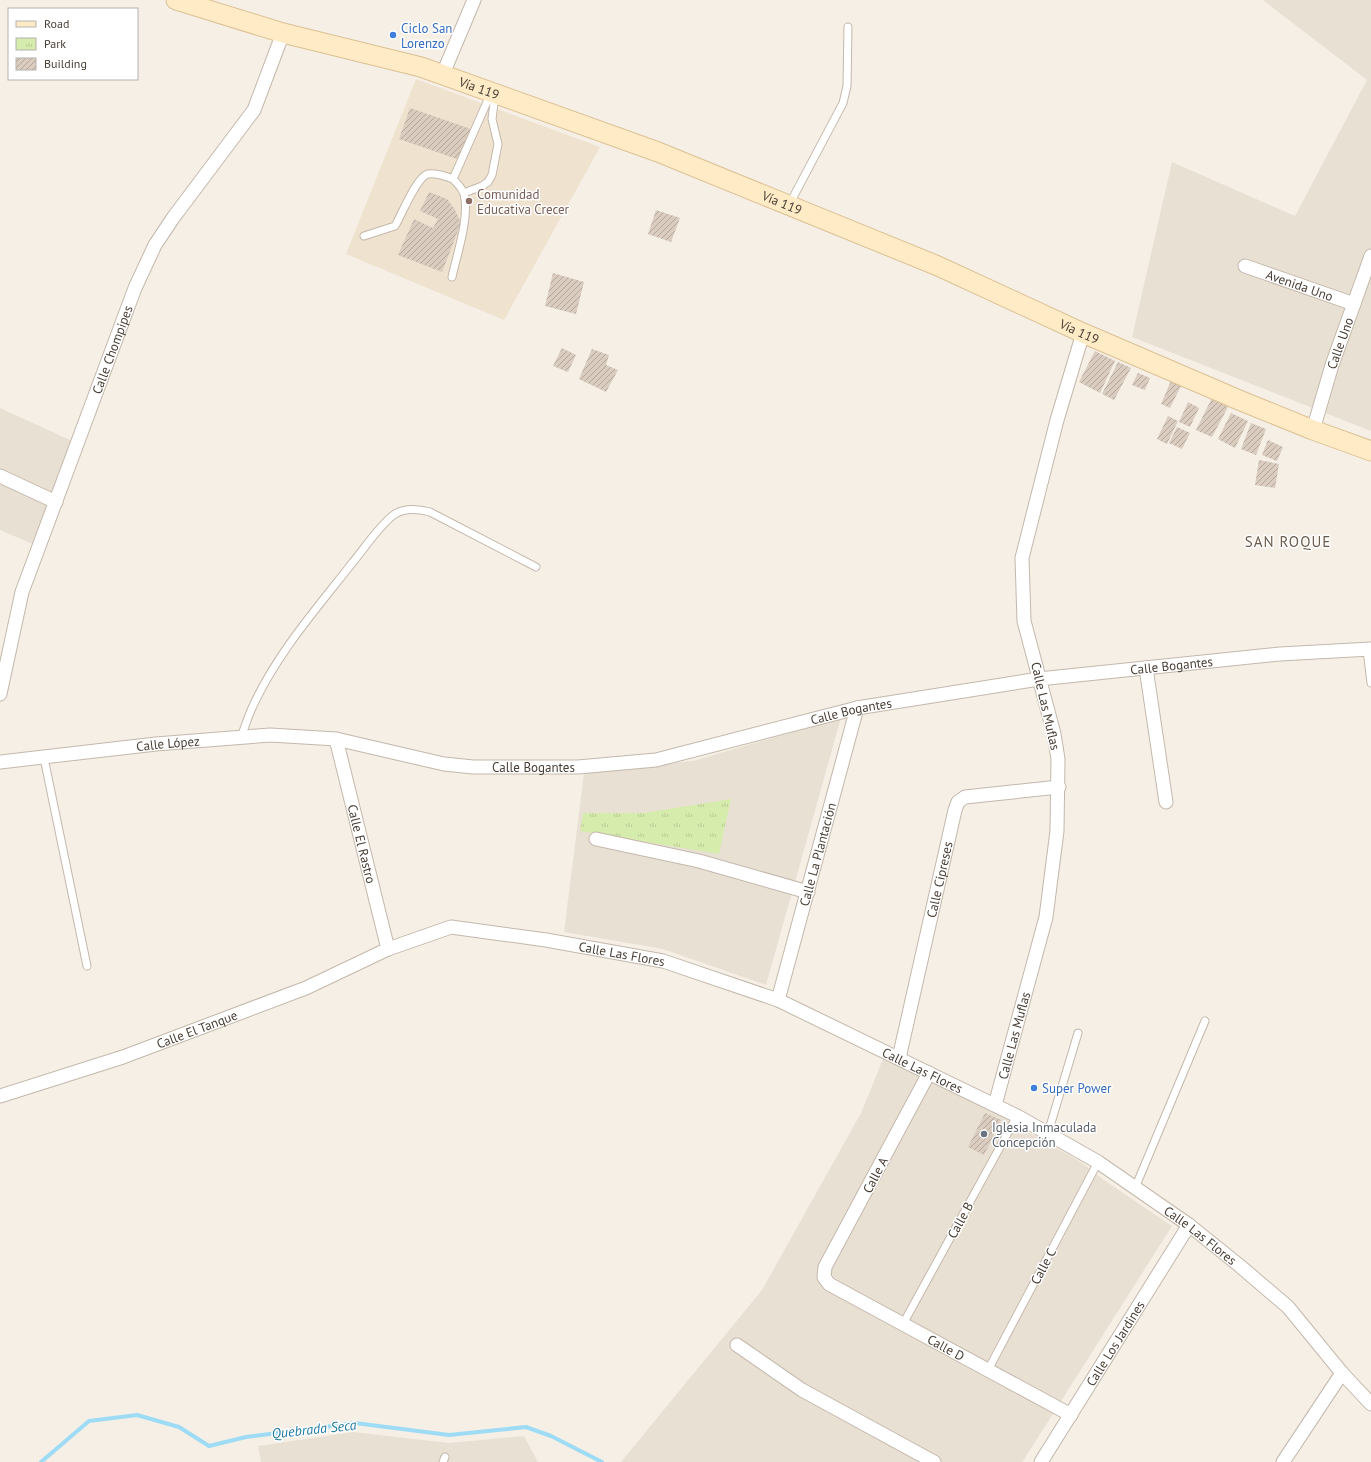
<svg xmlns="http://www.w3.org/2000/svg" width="1371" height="1462" viewBox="0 0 1371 1462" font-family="'PT Sans',sans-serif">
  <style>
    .residential { fill: #e9e0d4 }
    .education { fill: #efe2cf }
    .park { fill: url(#park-tufts) }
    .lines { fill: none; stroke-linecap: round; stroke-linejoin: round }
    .stream { stroke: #9edcf6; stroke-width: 4 }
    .building { fill: url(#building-hatch) }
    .service-casing { stroke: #c4b8ab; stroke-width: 9 }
    .minor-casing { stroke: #c4b8ab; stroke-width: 15 }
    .secondary-casing { stroke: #dcc194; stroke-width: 21 }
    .service { stroke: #fff; stroke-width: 7 }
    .minor { stroke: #fff; stroke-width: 13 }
    .secondary { stroke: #ffebc6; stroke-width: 19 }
    .shop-dot { fill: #3f7fe0; stroke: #fff; stroke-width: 1.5 }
    .education-dot { fill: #8d6e63; stroke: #fff; stroke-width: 1.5 }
    .worship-dot { fill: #6b7280; stroke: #fff; stroke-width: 1.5 }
    .labels { text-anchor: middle; stroke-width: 3; stroke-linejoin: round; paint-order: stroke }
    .shop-label { font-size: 13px; fill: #366cbe; stroke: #fff; text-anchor: start }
    .street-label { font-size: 13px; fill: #483e35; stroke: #fff }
    .education-label { font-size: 13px; fill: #785e54; stroke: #fff; text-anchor: start }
    .worship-label { font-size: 13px; fill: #5b616d; stroke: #fff; text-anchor: start }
    .water-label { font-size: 14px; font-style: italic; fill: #227ba3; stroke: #fff }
    .quarter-label { font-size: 15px; letter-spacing: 1px; fill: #6c5b4b; stroke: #fff }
  </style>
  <defs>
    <pattern id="park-tufts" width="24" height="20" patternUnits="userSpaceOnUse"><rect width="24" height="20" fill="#d6ecac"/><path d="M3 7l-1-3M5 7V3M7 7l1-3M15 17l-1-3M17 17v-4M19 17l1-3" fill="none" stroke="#b9cb95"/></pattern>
    <pattern id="building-hatch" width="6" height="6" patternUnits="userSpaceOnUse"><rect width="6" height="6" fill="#daccbe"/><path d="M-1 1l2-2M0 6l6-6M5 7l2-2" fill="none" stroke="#b3a79b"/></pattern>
  </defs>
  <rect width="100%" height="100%" fill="#f5efe6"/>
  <path class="residential" d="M1263,0H1371V431L1132,337L1172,162L1295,216L1367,80Z
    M0,408L81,445L42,548L0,530Z
    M841,718L766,985L663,949L564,932L584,773L693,761Z
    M883,1059L1000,1116L1081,1162L1104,1180L1172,1226L1025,1458L1022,1462H621L762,1290L861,1113Z
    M353,1432L449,1443L524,1436L538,1462H261L258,1446Z"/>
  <path class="education" d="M416,79L600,147L504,320L346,254Z"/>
  <path class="park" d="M731,799L719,854L580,831L583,813H644Z"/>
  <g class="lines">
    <path class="stream" d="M41,1462L89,1421L137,1415L179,1427L209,1446L246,1437L355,1423L449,1435L526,1427L551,1436L602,1462"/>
  </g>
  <path class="building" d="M410,108L471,129L460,160L399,139Z
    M429,192L447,199L455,210L461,223L442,272L398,255L414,219L433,228L438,219L420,211Z
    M656,210L680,218L671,242L648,234Z
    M553,273L584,282L576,314L545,306Z
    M562,348L576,355L568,372L553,366Z
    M592,349L609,355L606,365L618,370L606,392L579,379Z
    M1095,351L1115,361L1100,393L1079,382Z
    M1118,362L1131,368L1114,400L1102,394Z
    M1138,373L1150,378L1145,390L1132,385Z
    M1171,381L1181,386L1170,408L1161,404Z
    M1212,398L1224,402L1223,404L1228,407L1212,437L1196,430Z
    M1188,402L1199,408L1190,427L1179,422Z
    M1231,413L1248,421L1235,448L1218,439Z
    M1168,416L1178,421L1167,444L1157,439Z
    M1251,423L1266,429L1256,455L1241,449Z
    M1177,427L1190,433L1182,449L1169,443Z
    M1268,440L1283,447L1277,461L1262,455Z
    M1259,460L1279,464L1275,488L1255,485Z
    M985,1113L1001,1120L984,1155L968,1147Z"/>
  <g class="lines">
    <g class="service-casing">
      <path id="service" d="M464,193L482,186L488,182L492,175L498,144L492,119L495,95
        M789,205L843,103L847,86L848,27
        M364,236L395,226C401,216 417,176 428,174C436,173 445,176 453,179
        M452,277C457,254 470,216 464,194C462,188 457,183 453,179L491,93
        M1367,650L1371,683
        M241,737C245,727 248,716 253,706C277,653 318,607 353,562C364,549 381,523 395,514C406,507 419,509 430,512L536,567
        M44,758L87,966
        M1048,1133L1078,1033
        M1135,1188L1205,1021
        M903,1324L1017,1116
        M988,1370L1098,1162
        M443,1462L445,1457"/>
    </g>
    <g class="minor-casing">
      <g id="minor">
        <path d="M442,76L474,0"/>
        <path id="s1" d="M1245,266L1354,304"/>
        <path id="s2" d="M1313,430L1332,365L1371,256"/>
        <path d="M0,476L56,502"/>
        <path d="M1146,668L1166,802"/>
        <path id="s3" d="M0,694L22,592L135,288L155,245L173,218L254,110L283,33"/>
        <path id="s4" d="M336,739L388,949"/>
        <path id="s5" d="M0,762L156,744L270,735L336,739L444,764L473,767H578L656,760L857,708L1039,679L1280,654L1371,649"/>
        <path d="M596,839L699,861L808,892"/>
        <path id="s6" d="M778,1000L857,708"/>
        <path id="s7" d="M899,1058L955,810L958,802L965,797L1059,787"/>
        <path id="s8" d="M929,1073L825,1267L824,1277L829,1284L1071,1415"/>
        <path id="s9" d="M0,1096L123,1057L306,988L388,949L451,927L546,940L663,961L778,1000L1017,1116L1098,1162L1189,1225L1240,1266L1288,1307L1342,1373L1371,1404"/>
        <path id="s10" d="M995,1105L1046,917L1057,831L1058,759L1054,734L1024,621L1022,558L1057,420L1083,333"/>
        <path d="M737,1345L802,1390L934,1462"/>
        <path id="s11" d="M1041,1462L1189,1225"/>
        <path d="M1283,1462L1342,1373"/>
      </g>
    </g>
    <g class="secondary-casing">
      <g id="secondary">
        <path id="s12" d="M176,0L283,33L421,67L658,152L938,266L1083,333L1239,400L1313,430L1371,451"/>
      </g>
    </g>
    <use href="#service" class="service"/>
    <use href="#minor" class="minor"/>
    <use href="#secondary" class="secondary"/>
  </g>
  <g class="shop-dot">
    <circle cx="393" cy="35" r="4"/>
    <circle cx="1034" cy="1088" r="4"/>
  </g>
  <circle class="education-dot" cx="469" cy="201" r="4"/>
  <circle class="worship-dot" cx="984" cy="1134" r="4"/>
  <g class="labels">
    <g class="shop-label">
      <text x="401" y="33">Ciclo San<tspan x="401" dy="15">Lorenzo</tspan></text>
      <text x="1042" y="1093">Super Power</text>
    </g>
    <g class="street-label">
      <text dy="5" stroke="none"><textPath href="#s12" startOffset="316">Vía 119</textPath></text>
      <text dy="5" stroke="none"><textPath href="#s12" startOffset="640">Vía 119</textPath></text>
      <text dy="5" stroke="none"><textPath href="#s1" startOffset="58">Avenida Uno</textPath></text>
      <text dy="5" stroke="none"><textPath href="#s12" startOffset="964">Vía 119</textPath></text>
      <text dy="5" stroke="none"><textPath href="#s2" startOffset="91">Calle Uno</textPath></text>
      <text dy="5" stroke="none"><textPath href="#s3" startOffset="363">Calle Chompipes</textPath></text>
      <text dy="5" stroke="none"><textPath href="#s5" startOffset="1186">Calle Bogantes</textPath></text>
      <text transform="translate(1046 706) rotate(77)" y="5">Calle Las Muflas</text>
      <text dy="5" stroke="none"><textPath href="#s5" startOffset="862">Calle Bogantes</textPath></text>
      <text dy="5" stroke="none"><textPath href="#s5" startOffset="169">Calle López</textPath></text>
      <text dy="5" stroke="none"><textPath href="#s5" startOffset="538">Calle Bogantes</textPath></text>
      <text dy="5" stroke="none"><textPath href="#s4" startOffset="108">Calle El Rastro</textPath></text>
      <text dy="5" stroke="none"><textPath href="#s6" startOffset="151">Calle La Plantación</textPath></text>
      <text dy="5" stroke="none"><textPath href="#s7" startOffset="183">Calle Cipreses</textPath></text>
      <text dy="5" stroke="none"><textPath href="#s9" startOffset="655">Calle Las Flores</textPath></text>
      <text dy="5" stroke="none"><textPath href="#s9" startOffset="208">Calle El Tanque</textPath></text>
      <text dy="5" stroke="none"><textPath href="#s10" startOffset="72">Calle Las Muflas</textPath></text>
      <text dy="5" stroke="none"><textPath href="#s9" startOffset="979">Calle Las Flores</textPath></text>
      <text transform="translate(875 1175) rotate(-62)" y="5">Calle A</text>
      <text transform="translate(960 1220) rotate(-61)" y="5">Calle B</text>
      <text dy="5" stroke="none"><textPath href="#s9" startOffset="1303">Calle Las Flores</textPath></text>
      <text transform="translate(1043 1266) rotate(-62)" y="5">Calle C</text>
      <text dy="5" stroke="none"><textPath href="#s11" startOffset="140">Calle Los Jardines</textPath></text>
      <text dy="5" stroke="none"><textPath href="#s8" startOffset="372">Calle D</textPath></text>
    </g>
    <g class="education-label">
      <text x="477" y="199">Comunidad<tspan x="477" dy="15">Educativa Crecer</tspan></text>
    </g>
    <g class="worship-label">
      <text x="992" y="1132">Iglesia Inmaculada<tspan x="992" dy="15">Concepción</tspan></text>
    </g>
    <g class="water-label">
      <text transform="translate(314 1429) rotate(-6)" y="5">Quebrada Seca</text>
    </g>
    <g class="quarter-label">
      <text x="1288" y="547">SAN ROQUE</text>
    </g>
  </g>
  <rect x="8" y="8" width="130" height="72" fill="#ffffff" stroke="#b6b2ae"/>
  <rect x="16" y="21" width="20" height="6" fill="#ffebc6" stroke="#b6b2ae"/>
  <text x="44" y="28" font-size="12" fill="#483e35">Road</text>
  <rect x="16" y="38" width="20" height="12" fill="url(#park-tufts)" stroke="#b6b2ae"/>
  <text x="44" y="48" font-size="12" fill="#483e35">Park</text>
  <rect x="16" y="58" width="20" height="12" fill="url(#building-hatch)" stroke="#b6b2ae"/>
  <text x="44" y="68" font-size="12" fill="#483e35">Building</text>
</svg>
